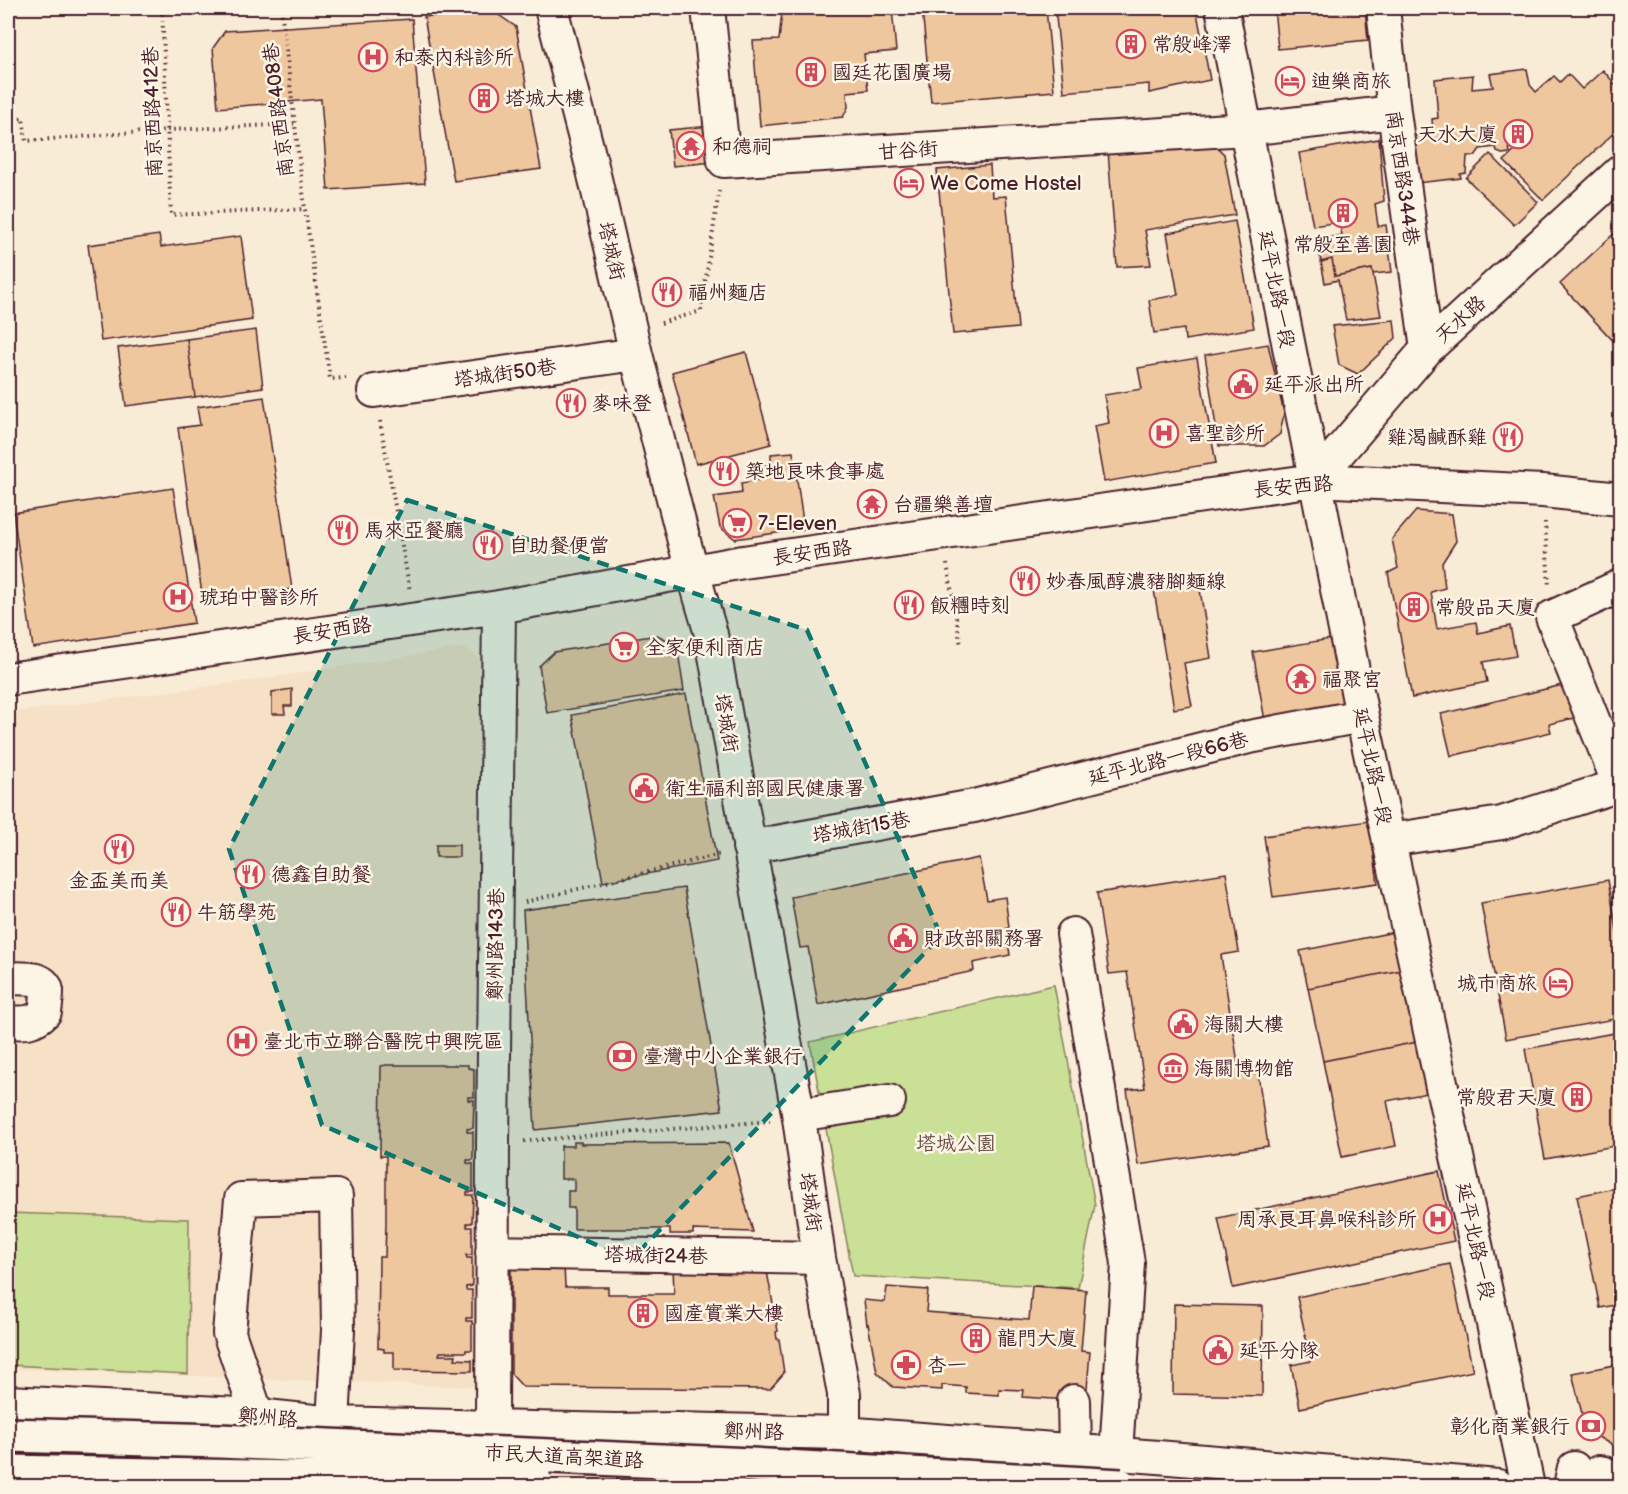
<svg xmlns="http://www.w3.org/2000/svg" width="1628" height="1494" viewBox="0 0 1628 1494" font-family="'Balsamiq Sans','LXGW WenKai TC',sans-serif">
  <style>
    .built { fill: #f6e1c6 }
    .green { fill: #c9e096; stroke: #8a8060; stroke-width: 1.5 }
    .building { fill: #efc79f; stroke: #4a1f2b; stroke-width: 1.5 }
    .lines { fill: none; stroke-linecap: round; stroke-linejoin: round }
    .minor-casing { stroke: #4a1f2b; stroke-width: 36 }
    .path { stroke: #4a1f2b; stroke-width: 4; stroke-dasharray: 1.5 4.5; stroke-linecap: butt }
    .minor { stroke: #fcf5e5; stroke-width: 32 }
    .highway-bridge-casing { stroke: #4a1f2b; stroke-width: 38; stroke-linecap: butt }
    .highway-bridge { stroke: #fcf5e5; stroke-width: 33 }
    .marked { fill: #0f766e; fill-opacity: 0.2; stroke: #0f766e; stroke-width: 4.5; stroke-dasharray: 12 8; stroke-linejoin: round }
    .labels { text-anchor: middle; stroke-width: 5; stroke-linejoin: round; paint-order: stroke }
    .poi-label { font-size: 20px; fill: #4a1f2b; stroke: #fcf5e5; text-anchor: start }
    .street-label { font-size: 20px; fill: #4a1f2b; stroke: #fcf5e5 }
    .park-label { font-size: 20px; fill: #6a4f46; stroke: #fcf5e5 }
  </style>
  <rect width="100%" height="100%" fill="#f9ecd7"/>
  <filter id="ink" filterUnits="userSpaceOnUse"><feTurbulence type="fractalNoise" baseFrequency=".0167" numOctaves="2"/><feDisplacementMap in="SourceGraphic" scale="12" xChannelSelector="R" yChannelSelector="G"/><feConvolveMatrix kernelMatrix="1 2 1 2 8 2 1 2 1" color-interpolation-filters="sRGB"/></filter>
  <g filter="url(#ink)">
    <path class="built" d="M465,647L479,658L474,1387L8,1369V713L254,680Z"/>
    <path class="green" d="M1054,985L1095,1205L1078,1288L853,1276L810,1042Z
      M8,1213L189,1219L188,1374L8,1365Z"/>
    <path class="building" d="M787,8H892L896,51L864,54L868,90L847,92L848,107L843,117L760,126L753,41L779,40L782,12Z
      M922,8H1046L1054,91L931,102Z
      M1055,8H1196L1210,80L1149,93V84L1064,92Z
      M1274,8H1365L1368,40L1278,49Z
      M490,9L516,27L541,169L454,181L424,17Z
      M412,19L425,183L328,190L321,99L218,108L213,48L225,31Z
      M1527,69L1530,85L1536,92L1554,76L1560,82L1568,74L1582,89L1603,70L1620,90V127L1543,200L1504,161L1520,146L1509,147L1510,153L1502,154L1497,152L1496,147L1480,149L1475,156H1467L1466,173L1460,174L1461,178L1417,183L1413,136L1433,133L1432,119L1438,118L1435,79L1473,75L1472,89L1493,87L1490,74Z
      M710,126L713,162L673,166L669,130Z
      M1379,139L1384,201L1375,204L1378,226L1386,225L1392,272L1373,274L1372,269L1335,276L1332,259L1321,262L1318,240L1342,235L1339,222L1313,226L1299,153Z
      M1209,140L1224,154L1235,215L1145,230L1151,265L1117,267L1108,151Z
      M1490,154L1538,202L1514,225L1466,178Z
      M990,165L992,197L1006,196L1018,328L953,334L937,170Z
      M1235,221L1254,328L1185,340L1184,329L1154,333L1149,300L1178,295L1167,233Z
      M1620,228V348L1560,284Z
      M159,235L161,247L241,236L252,320L101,341L88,245Z
      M1332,259L1335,276L1372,269L1381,316L1346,320L1338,280L1325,283L1321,262Z
      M1394,320L1396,338L1358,374L1339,365L1332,326Z
      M256,330L263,387L195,397L187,339Z
      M187,339L195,397L126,406L118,348Z
      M1268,344L1284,413L1280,434L1264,446H1219L1205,355Z
      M746,352L771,444L696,464L672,372Z
      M1197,358L1216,463L1104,482L1094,426L1109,423L1104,395L1142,389L1138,368Z
      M264,397L292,589L203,601L178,428L200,425L197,407Z
      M793,452L804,529L735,539L720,527L714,497L742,493L741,483L759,480L756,467L771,464V454Z
      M173,488L194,623L33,648L13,513Z
      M1416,511L1452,514L1456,541L1442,563L1445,588L1431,592L1437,629L1476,622L1478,633L1510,626L1516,656L1483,662L1487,682L1412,698L1388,573L1398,568L1392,539Z
      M1197,571L1211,658L1184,663L1192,706L1174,709L1152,578Z
      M657,635L677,645L684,691L547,713L539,666L554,652Z
      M1336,638L1348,707L1265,721L1253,652Z
      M1571,683L1579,717L1549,724L1551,732L1451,756L1441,714Z
      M292,689V706H284L285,714H272V692Z
      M686,694L717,861L603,882L572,715Z
      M1369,821L1378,883L1273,897L1264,836Z
      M436,845H459V857H436Z
      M979,858L987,900L1005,897L1009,927L1006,929L1010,955L973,963L974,971L818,1005L808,947L800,948L791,897Z
      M1226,873L1239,952L1221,955L1240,1076L1258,1073L1268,1146L1138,1165L1127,1090L1145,1088L1127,972L1109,974L1097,893Z
      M1608,880L1620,947V1018L1506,1039L1481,903Z
      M684,888L722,1110L535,1130L523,910Z
      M1404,930L1412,968L1308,988L1300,951Z
      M1412,968L1427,1040L1323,1061L1308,988Z
      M1620,1032V1145L1545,1159L1525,1049Z
      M458,1035H468V1048H458Z
      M1427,1040L1437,1091L1387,1101L1396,1146L1342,1157L1323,1061Z
      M386,1065H468V1068L474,1069V1097H468V1100H474L473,1128L467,1129V1132H473V1160H467V1163L473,1164V1192H467V1195H473L472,1223H467V1227H472V1255H466L467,1258H472V1286L466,1287V1290H472V1318H466V1321H472V1350H466V1352H440L439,1355H456L455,1359L472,1360V1371L394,1370V1352H384V1349L378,1348L379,1257H385L386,1223V1156H380L381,1066Z
      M574,1142H581V1144L729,1143L753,1232L693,1230V1234H670V1229H574V1208H568V1191H574V1179H561V1146H574Z
      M1439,1171L1454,1241L1233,1288L1218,1218Z
      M1620,1187V1304L1600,1308L1577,1196Z
      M511,1264L564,1265L565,1287H608V1294H674L673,1266H766L778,1331L776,1332L777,1339H779L784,1373L770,1389L523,1387L511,1374Z
      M1450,1264L1473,1371L1300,1408L1291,1365L1311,1361L1297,1297Z
      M1032,1286L1086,1290L1081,1351L1090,1352L1086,1401L1022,1397L1023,1390L999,1389V1395L966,1393V1387L942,1385V1390L893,1387L877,1372L868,1324L867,1325L864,1300L885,1302L887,1287L928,1290L926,1312L1029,1320Z
      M1174,1304L1263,1306L1262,1396L1173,1394Z
      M1620,1364V1447L1610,1444L1586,1430L1572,1373Z"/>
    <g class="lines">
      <g class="minor-casing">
        <path id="minor" d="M551,8L592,166L636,354L685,545L711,634L799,1118L819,1258L844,1394V1486
          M708,8L724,161L1246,129L1394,112
          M1222,8L1362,716L1528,1486
          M1383,8L1394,112L1427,349
          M374,391L636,354
          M1315,480L1427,349L1620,172
          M1620,586L1552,617L1620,787
          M8,679L499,607L743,562L1315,480L1543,491L1620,499
          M1389,840L1502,823L1620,785
          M749,847L974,806L1249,737L1362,716
          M1073,934L1128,1263L1116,1454
          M8,978C19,979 45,975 47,991C47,998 46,1005 45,1012C33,1024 24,1023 8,1022
          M799,1118L805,1114L889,1101
          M492,1252L819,1258
          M1074,1401L1075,1451
          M8,1402L257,1415L333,1423L616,1430L676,1429L843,1433L1158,1457L1498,1486
          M257,1415L229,1333L241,1199L336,1196L338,1330L333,1423
          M492,1426L493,1144L499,607
          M1599,1472L1604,1473
          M633,1486L640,1461L659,1442
          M1570,1486L1574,1468"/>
      </g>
      <path class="path" d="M162,8L171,215L305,209L330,379L346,378
        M281,8L305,209
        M8,120L23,118L26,141L168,130L294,124
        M661,323L701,311L719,191
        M380,421L410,591
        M1545,522L1549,586
        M947,564L961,646
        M525,902L721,854
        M524,1141L770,1121"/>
      <use href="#minor" class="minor"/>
      <g class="highway-bridge-casing">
        <path id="highway-bridge" d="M8,1435L220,1441L751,1465L1121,1486
          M8,1472L398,1480L533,1474"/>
      </g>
      <use href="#highway-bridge" class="highway-bridge"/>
    </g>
  </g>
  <path class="marked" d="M407,500L807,630L941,936L631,1260L322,1125L229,849Z"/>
  <defs>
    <g id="building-ring" transform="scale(1.5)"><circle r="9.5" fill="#fcf5e5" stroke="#d1495b" stroke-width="1.5"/><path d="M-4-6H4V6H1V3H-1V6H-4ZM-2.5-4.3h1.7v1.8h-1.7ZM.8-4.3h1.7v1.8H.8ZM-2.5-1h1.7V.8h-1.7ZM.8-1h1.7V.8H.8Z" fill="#d1495b"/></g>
    <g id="hospital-ring" transform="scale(1.5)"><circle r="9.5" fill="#fcf5e5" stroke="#d1495b" stroke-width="1.5"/><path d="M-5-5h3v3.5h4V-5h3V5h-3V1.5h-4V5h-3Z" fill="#d1495b"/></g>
    <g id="hotel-ring" transform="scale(1.5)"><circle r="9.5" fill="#fcf5e5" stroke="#d1495b" stroke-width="1.5"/><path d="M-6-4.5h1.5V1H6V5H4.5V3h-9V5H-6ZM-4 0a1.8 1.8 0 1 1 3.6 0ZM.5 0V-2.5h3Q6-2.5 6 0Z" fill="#d1495b"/></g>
    <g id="temple-ring" transform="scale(1.5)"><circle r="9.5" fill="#fcf5e5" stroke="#d1495b" stroke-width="1.5"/><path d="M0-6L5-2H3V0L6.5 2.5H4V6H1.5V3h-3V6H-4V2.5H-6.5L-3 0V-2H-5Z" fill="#d1495b"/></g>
    <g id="restaurant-ring" transform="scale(1.5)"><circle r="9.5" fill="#fcf5e5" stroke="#d1495b" stroke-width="1.5"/><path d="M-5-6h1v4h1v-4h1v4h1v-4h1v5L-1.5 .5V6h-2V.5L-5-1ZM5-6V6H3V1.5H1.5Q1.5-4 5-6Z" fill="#d1495b"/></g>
    <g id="civic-ring" transform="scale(1.5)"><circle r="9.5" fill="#fcf5e5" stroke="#d1495b" stroke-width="1.5"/><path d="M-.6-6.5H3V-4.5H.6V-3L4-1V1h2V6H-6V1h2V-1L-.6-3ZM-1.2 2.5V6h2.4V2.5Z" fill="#d1495b"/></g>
    <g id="supermarket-ring" transform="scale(1.5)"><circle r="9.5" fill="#fcf5e5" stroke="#d1495b" stroke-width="1.5"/><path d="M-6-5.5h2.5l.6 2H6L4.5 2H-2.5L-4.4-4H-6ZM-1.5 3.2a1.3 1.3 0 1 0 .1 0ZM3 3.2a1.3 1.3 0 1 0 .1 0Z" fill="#d1495b"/></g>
    <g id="bank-ring" transform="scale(1.5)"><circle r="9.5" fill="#fcf5e5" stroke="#d1495b" stroke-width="1.5"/><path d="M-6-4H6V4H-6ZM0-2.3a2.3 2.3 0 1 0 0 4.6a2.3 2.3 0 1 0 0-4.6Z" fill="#d1495b"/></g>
    <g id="museum-ring" transform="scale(1.5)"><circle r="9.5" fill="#fcf5e5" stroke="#d1495b" stroke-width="1.5"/><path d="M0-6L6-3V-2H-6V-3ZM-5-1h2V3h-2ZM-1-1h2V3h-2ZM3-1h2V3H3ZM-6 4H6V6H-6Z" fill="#d1495b"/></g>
    <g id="pharmacy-ring" transform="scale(1.5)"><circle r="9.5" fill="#fcf5e5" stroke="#d1495b" stroke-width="1.5"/><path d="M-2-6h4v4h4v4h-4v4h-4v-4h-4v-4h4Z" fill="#d1495b"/></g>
  </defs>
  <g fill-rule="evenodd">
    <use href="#building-ring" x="1131" y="44"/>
    <use href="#hospital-ring" x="373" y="57"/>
    <use href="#building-ring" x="811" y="72"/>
    <use href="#hotel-ring" x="1290" y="81"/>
    <use href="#building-ring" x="484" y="98"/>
    <use href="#building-ring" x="1518" y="134"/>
    <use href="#temple-ring" x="691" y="146"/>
    <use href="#hotel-ring" x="909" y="183"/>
    <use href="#building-ring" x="1343" y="213"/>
    <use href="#restaurant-ring" x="667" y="292"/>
    <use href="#civic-ring" x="1243" y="384"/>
    <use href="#restaurant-ring" x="571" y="403"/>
    <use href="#hospital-ring" x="1164" y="433"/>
    <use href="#restaurant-ring" x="1508" y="437"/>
    <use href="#restaurant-ring" x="724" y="471"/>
    <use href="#temple-ring" x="872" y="504"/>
    <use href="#supermarket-ring" x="737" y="523"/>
    <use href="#restaurant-ring" x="343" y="530"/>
    <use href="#restaurant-ring" x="488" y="545"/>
    <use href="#restaurant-ring" x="1025" y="581"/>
    <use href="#hospital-ring" x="178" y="597"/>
    <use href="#restaurant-ring" x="909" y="605"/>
    <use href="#building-ring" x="1414" y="607"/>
    <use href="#supermarket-ring" x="624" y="647"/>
    <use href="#temple-ring" x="1301" y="679"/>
    <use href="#civic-ring" x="644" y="788"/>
    <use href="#restaurant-ring" x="119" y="849"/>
    <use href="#restaurant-ring" x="250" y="874"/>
    <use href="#restaurant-ring" x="176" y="912"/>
    <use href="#civic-ring" x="903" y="938"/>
    <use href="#hotel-ring" x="1558" y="983"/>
    <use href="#civic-ring" x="1183" y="1024"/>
    <use href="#hospital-ring" x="242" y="1041"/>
    <use href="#bank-ring" x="622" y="1056"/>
    <use href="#museum-ring" x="1173" y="1068"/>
    <use href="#building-ring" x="1577" y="1097"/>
    <use href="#hospital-ring" x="1438" y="1219"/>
    <use href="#building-ring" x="643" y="1313"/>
    <use href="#building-ring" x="976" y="1338"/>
    <use href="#civic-ring" x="1218" y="1350"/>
    <use href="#pharmacy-ring" x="906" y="1365"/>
    <use href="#bank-ring" x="1591" y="1426"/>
  </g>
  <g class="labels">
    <g class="poi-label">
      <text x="1152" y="51">常殷峰澤</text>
      <text x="394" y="64">和泰內科診所</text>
      <text x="832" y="79">國廷花園廣場</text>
      <text x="1311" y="88">迪樂商旅</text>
      <text x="505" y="105">塔城大樓</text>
      <text x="1497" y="141" text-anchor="end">天水大廈</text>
      <text x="712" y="153">和德祠</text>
      <text x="930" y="190">We Come Hostel</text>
      <text x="1343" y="251" text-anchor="middle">常殷至善園</text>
      <text x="688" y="299">福州麵店</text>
      <text x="1264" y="391">延平派出所</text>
      <text x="592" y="410">麥味登</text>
      <text x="1185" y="440">喜聖診所</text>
      <text x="1487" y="444" text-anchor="end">雞渴鹹酥雞</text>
      <text x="745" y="478">築地良味食事處</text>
      <text x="893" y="511">台疆樂善壇</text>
      <text x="758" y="530">7-Eleven</text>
      <text x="364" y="537">馬來亞餐廳</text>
      <text x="509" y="552">自助餐便當</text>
      <text x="1046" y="588">妙春風醇濃豬腳麵線</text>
      <text x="199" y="604">琥珀中醫診所</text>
      <text x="930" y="612">飯糰時刻</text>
      <text x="1435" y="614">常殷品天廈</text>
      <text x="645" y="654">全家便利商店</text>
      <text x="1322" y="686">福聚宮</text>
      <text x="665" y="795">衛生福利部國民健康署</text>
      <text x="271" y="881">德鑫自助餐</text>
      <text x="119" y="887" text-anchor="middle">金盃美而美</text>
      <text x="197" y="919">牛筋學苑</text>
      <text x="924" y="945">財政部關務署</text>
      <text x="1537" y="990" text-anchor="end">城市商旅</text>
      <text x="1204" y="1031">海關大樓</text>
      <text x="263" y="1048">臺北市立聯合醫院中興院區</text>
      <text x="643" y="1063">臺灣中小企業銀行</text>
      <text x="1194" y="1075">海關博物館</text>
      <text x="1556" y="1104" text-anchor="end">常殷君天廈</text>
      <text x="1417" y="1226" text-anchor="end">周承良耳鼻喉科診所</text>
      <text x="664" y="1320">國產實業大樓</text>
      <text x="997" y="1345">龍門大廈</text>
      <text x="1239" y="1357">延平分隊</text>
      <text x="927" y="1372">杏一</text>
      <text x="1570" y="1433" text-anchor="end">彰化商業銀行</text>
    </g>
    <g class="street-label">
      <text transform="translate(278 110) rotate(-97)" y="7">南京西路408巷</text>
      <text transform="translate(152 112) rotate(-92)" y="7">南京西路412巷</text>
      <text transform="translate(908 150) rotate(-4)" y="7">甘谷街</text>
      <text transform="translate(1403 178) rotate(82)" y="7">南京西路344巷</text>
      <text transform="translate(612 251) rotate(77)" y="7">塔城街</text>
      <text transform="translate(1277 289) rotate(79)" y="7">延平北路一段</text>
      <text transform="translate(1460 319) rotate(-42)" y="7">天水路</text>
      <text transform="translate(505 373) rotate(-8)" y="7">塔城街50巷</text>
      <text transform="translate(1293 486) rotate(-5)" y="7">長安西路</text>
      <text transform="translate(812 552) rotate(-8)" y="7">長安西路</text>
      <text transform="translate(332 630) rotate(-9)" y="7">長安西路</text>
      <text transform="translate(727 723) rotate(80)" y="7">塔城街</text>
      <text transform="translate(1168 758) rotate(-14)" y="7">延平北路一段66巷</text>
      <text transform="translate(1373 766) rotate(78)" y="7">延平北路一段</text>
      <text transform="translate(861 827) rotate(-10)" y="7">塔城街15巷</text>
      <text transform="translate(495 944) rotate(-89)" y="7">鄭州路143巷</text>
      <text transform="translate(811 1202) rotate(82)" y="7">塔城街</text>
      <text transform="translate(1476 1241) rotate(78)" y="7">延平北路一段</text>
      <text transform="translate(656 1255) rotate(1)" y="7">塔城街24巷</text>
      <text transform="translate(268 1417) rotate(5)" y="7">鄭州路</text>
      <text transform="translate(754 1431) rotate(2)" y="7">鄭州路</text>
      <text transform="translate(564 1456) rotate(3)" y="7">市民大道高架道路</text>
    </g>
    <g class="park-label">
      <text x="956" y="1150">塔城公園</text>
    </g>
  </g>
  <rect width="1628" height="1494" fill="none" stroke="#fcf5e5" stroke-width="30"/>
  <rect x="15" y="15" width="1598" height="1464" fill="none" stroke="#4a1f2b" stroke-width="2" filter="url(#ink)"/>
</svg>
